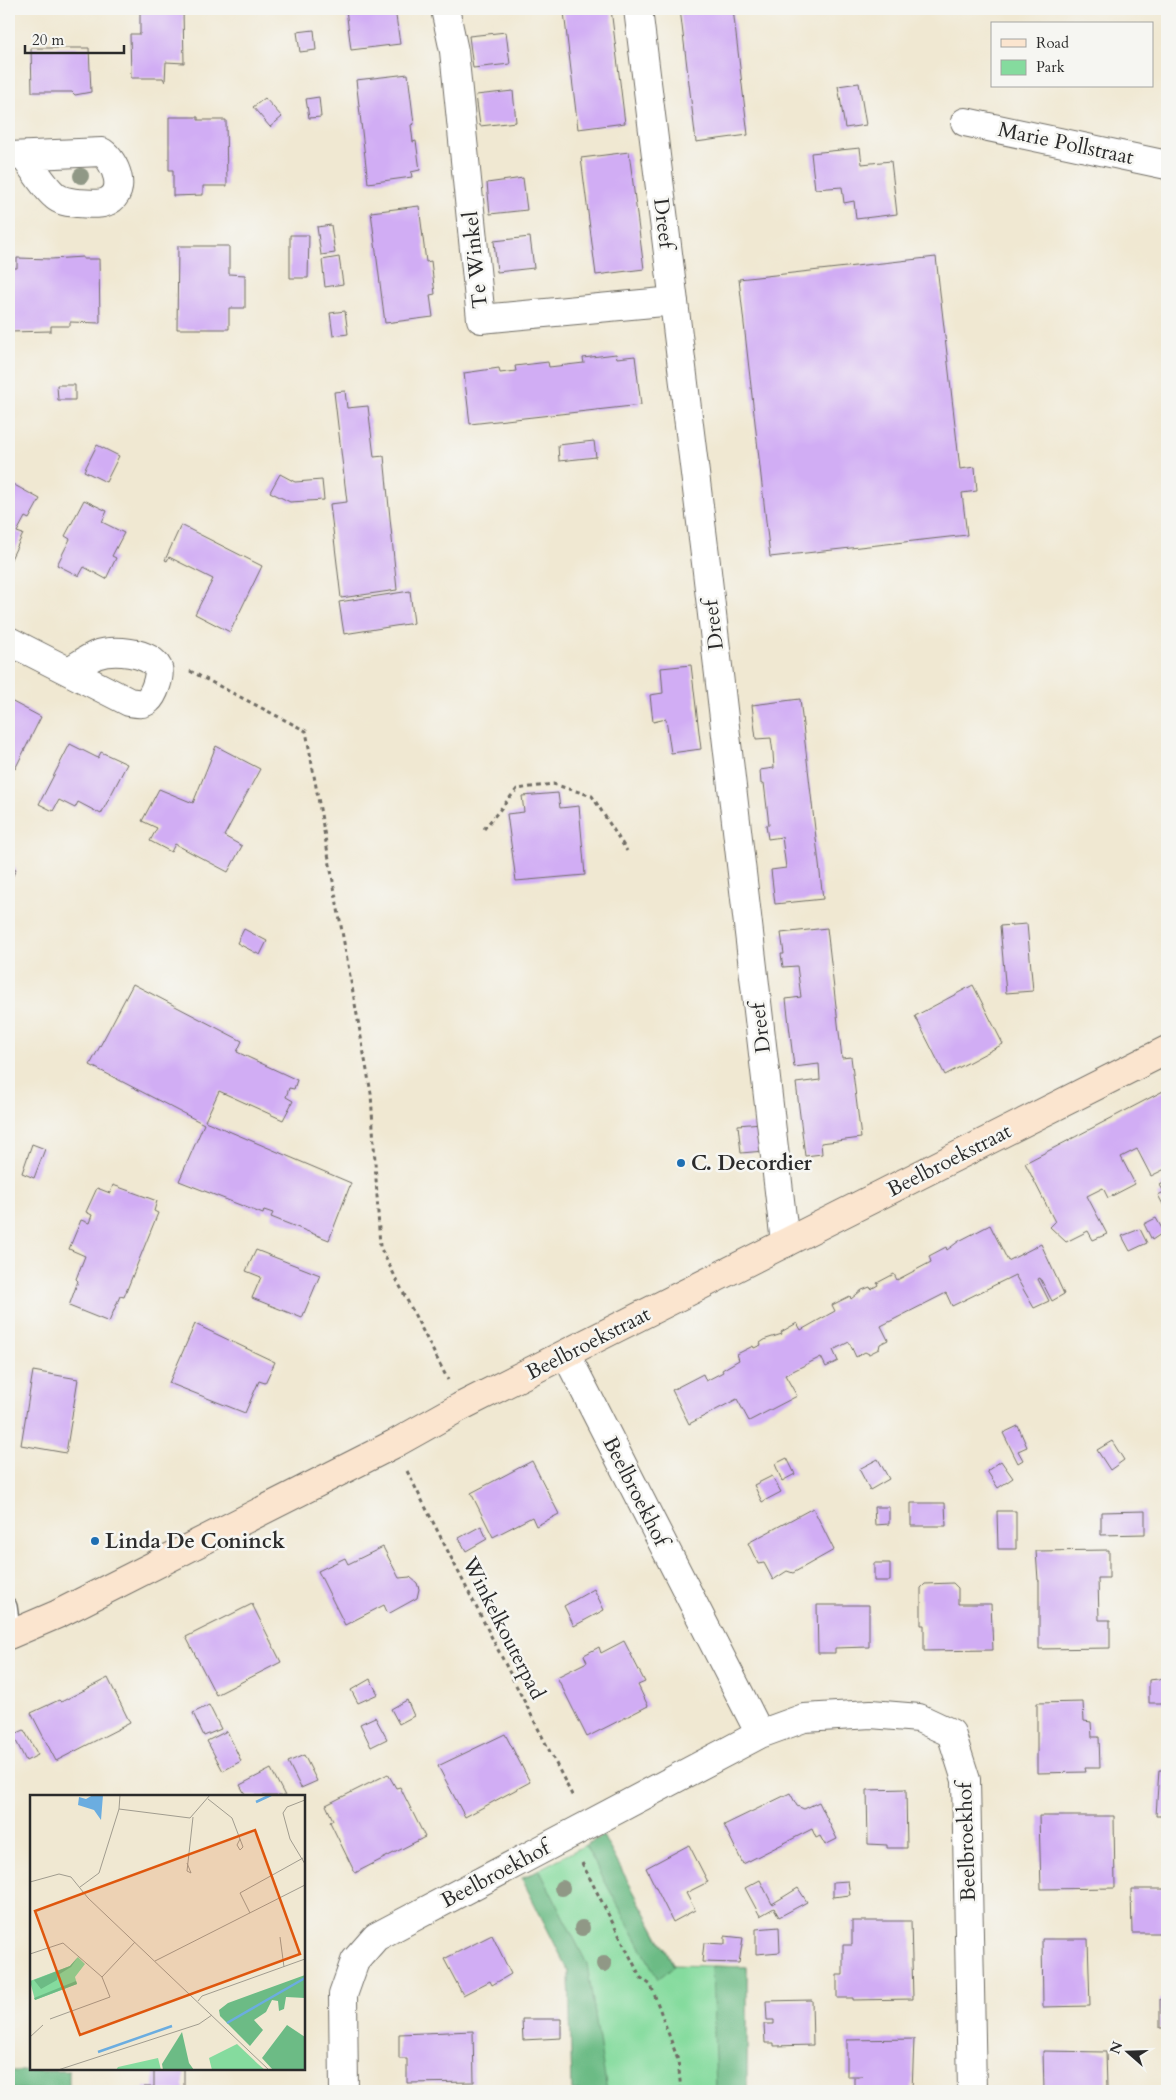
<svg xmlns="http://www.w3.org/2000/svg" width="1176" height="2100" viewBox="0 0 1176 2100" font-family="Cardo,serif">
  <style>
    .green { fill: #85db9e; stroke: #588364 }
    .forest { fill: #6cbb85; stroke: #4c7358 }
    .building { fill: #d1adf4 }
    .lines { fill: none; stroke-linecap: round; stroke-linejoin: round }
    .lane-casing { stroke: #706d65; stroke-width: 18 }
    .street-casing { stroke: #706d65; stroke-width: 30 }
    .secondary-casing { stroke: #706d65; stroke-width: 30 }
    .path { stroke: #706d65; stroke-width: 3; stroke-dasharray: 4 4; stroke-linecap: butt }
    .lane { stroke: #fff; stroke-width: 15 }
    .street { stroke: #fff; stroke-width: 28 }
    .secondary { stroke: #fbe5cf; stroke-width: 28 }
    .tree { fill: #909886 }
    .poi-dot { fill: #1f6fb2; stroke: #f6f6f2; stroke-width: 2 }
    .labels { text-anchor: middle; stroke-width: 5; stroke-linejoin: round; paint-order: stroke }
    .street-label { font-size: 21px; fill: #2b2b2b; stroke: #f6f6f2 }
    .poi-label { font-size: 21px; font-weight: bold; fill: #2b2b2b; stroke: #f6f6f2; text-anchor: start }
    .inset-river { fill: none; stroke: #6bade0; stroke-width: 2.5 }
    .inset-road { fill: none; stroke: #a19c8f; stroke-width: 1 }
    .view { fill: #df570e; fill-opacity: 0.15; stroke: #df570e; stroke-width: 2.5 }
    .inset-edge { fill: none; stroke: #2b2b2b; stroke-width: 2.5 }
  </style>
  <rect width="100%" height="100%" fill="#f6f6f2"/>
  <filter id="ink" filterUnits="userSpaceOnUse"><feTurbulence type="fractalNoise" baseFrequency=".02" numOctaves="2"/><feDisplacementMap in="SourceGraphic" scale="10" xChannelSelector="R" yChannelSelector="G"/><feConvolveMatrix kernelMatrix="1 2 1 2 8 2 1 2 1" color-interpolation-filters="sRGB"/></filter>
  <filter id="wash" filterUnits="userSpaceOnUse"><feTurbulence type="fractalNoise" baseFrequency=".0096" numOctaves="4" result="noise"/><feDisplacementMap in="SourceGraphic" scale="20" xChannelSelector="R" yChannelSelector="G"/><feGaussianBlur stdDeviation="1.12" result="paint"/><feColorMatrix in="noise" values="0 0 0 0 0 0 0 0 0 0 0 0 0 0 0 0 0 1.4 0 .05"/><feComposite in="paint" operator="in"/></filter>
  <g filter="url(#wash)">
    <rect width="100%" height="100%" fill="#f0e8d2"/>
    <path class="green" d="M603,1836L674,1965L747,1967V2091H572L569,1972L522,1878Z"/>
    <path class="forest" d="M603,1836L674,1966L658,1979L585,1845Z
      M539,1869L587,1964L607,2091H572L569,1972L522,1879Z
      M712,1966L747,1967V2091H716Z
      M9,2071H69V2091L9,2089Z"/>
    <g id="blocks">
      <path class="building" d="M140,9H183L184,63L166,62L165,82L163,78H131L130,34H140Z
        M346,9H395L400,44L351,50Z
        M588,9H611L625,123L578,129L564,12Z
        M680,9H733L748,135L696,142Z
        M314,30L316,50L300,52L297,32Z
        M506,32L510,64L473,68L469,36Z
        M31,48H89L91,92L75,95L72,92H32Z
        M408,74L414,124L411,125L413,142L416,141L420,170L411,172L412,177L368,183L356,80Z
        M859,83L866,125L845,128L838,86Z
        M513,91L516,122L480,126L476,95Z
        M319,97L321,117L309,118L306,99Z
        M265,98L282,117L270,127L253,107Z
        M169,117H198V120H226L227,186H203V195L173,196V170H169Z
        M860,148L862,164L891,161L897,214L856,219L854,201L844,203L842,187L815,189L811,153Z
        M629,152L644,269L596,275L581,158Z
        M523,178L527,210L490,214L487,183Z
        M419,206L426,262L431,261L435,294L430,295L433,317L385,323L371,212Z
        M331,225L335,253L321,255L317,227Z
        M290,235H309L308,278H290Z
        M530,237L534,268L497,272L494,241Z
        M178,246H229V274L245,275V308H229V329H177Z
        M83,257V259H99L100,323L70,322V326H51V331L9,332V268H17V258L51,259Z
        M339,257L343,284L325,287L322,260Z
        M936,257L960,469L975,467L977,491L962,493L967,535L770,557L739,279Z
        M345,311L348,334L333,336L330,313Z
        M616,354L617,358L635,356L641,405L470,424L464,373L499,368L500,373L516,371L515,366L548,362L549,367L584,363L583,358Z
        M57,385H75V400H58Z
        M345,391L347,408L368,406L374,457L384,456L397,590L341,598L330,504L347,502L334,392Z
        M594,441L596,457L559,461L558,445Z
        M97,445L119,456L106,482L84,471Z
        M280,474L295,482L322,480L324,500L290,502L270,492Z
        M9,482L40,499L29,519L25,517L17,532L23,534L10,561Z
        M84,500L107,511L102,522L124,533L112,556L116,558L106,579L84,567L79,576L57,565L70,539L65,536Z
        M181,525L262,566L230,632L195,614L213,579L169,557L167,561L165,560Z
        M410,591L414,623L344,634L339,602Z
        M691,665L701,749L671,753L666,719L653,722L650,695L663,693L661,668Z
        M800,699L823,899L775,904L771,870L786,868L782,837L768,839L766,825H769L764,783L761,784L760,770L774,768L773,753L771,738L756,739L752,705Z
        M9,700L41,717L15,769L9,766Z
        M70,744L98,758L101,752L127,764L101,814L78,802L75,808L59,800L53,811L39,804Z
        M216,746L260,769L224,836L242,846L228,872L175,844L171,852L150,841L157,828L142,821L159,789L193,803Z
        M558,793L560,808L579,806L585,875L516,881L507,814L524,812L522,796Z
        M9,865L16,869L9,884Z
        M1027,924L1033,991L1006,993L1000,926Z
        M827,928L842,1058L851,1057L861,1138L821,1143L822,1154L805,1156L796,1083L820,1080L819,1064L794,1067L786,999L801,997L797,966L783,967L781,954H784L781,933Z
        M244,929L267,941L260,955L237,943Z
        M133,984L242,1041L237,1052L297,1080L294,1089L289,1088L286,1097L293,1101L283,1120L219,1091L205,1121L351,1183L329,1240L271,1217L273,1213L264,1210L263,1214L179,1181L204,1124L90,1065Z
        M973,985L1003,1044L945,1075L915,1016Z
        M1167,1089V1168L1151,1176L1137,1149L1121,1157L1135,1184L1108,1198L1103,1188L1087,1196L1107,1234L1093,1240L1088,1231L1066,1242L1050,1227L1055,1222L1025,1163Z
        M761,1123L764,1151L741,1153L738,1125Z
        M32,1144L45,1149L34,1178L22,1173Z
        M1167,1181V1212L1158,1195L1164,1192L1160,1185Z
        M113,1185L157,1201L154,1211L158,1213L124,1297L120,1296L109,1322L69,1306L78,1281L76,1279L85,1256L69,1249L81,1220L89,1223L92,1215L86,1212L97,1188L110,1193Z
        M1156,1218L1164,1232L1152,1240L1144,1224Z
        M990,1225L1008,1261L1041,1244L1064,1294L1052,1301L1040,1278L1038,1279L1049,1301L1034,1308L1015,1275L952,1306L946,1293L881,1326L888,1340L880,1344L879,1349L869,1354L865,1352L856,1357L849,1342L833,1350L838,1361L826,1367L821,1357L785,1375L797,1396L749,1421L737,1399L689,1424L672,1390L703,1374L706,1381L723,1372L722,1370L739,1360L737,1354L753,1346L754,1348L761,1345L760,1343L766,1339L782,1334L781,1332L797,1323L801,1330L835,1311L832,1305L850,1296L851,1299L862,1290L870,1287L871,1289L878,1285L877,1283L894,1274L897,1280L931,1262L929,1256L946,1247L947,1250L959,1241Z
        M1140,1229L1147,1243L1130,1251L1122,1236Z
        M256,1250L320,1275L302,1318L252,1298L261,1277L246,1271Z
        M195,1324L275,1362L265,1383L259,1381L245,1413L169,1383Z
        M33,1371L78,1379L66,1453L21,1445Z
        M1018,1426L1027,1447L1018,1451L1023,1460L1018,1463L1003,1433Z
        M1112,1441L1124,1460L1110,1470L1097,1450Z
        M787,1458L795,1474L782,1481L775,1464Z
        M878,1459L889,1479L870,1490L859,1469Z
        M532,1461L559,1514L536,1526L532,1517L493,1537L471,1493Z
        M1001,1461L1013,1478L998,1488L987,1471Z
        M772,1476L781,1492L762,1502L754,1485Z
        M911,1503H945L946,1526H911Z
        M874,1507H889V1524L875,1525Z
        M813,1508L834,1550L793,1573L787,1571L773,1580L764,1563L758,1564L748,1543Z
        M997,1511H1016V1549H998Z
        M1145,1511V1534L1101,1535V1512Z
        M481,1526L487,1539L466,1551L459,1538Z
        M383,1547L399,1578L410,1577L417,1583L419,1589L417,1598L388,1614L384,1605L345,1625L318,1571L345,1558L348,1564Z
        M1109,1550V1578H1098L1099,1620H1110V1648L1039,1649V1580H1038L1036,1551Z
        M874,1563H890V1581H874Z
        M953,1583L958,1588V1604H991L993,1650L924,1651V1625H921V1588L925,1584Z
        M594,1589L604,1610L574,1626L564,1606Z
        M252,1604L281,1662L216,1695L186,1637Z
        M817,1605H869V1647L835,1648V1653H818Z
        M624,1641L645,1682L638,1685L648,1706L587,1737L557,1677L587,1662L584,1655L599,1647L601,1653Z
        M108,1678L130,1723L56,1761L31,1713L59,1700L61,1702Z
        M1167,1678V1703H1149V1680Z
        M370,1679L378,1694L358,1703L351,1690Z
        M407,1700L414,1716L399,1724L391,1709Z
        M1083,1702L1084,1721L1091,1722L1092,1737H1099L1100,1768H1085L1086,1772L1037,1773V1703Z
        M209,1705L221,1729L204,1736L193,1713Z
        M375,1717L387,1739L371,1747L360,1724Z
        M24,1730L38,1755L26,1761L13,1735Z
        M227,1731L241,1761L223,1771L207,1741Z
        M505,1734L530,1782L465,1817L438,1766Z
        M304,1755L317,1781L301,1788L288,1762Z
        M271,1769L285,1796H246L240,1785Z
        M1159,1770H1167V1816H1156Z
        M388,1774L396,1788L400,1787L425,1837L355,1873L330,1822L333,1820L326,1805Z
        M906,1789L907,1848H887V1845L868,1844L867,1790Z
        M790,1793L797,1806L804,1809L819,1802L837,1839L825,1845L820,1836L816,1838L812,1829L743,1864L724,1825Z
        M1039,1816H1114L1115,1888L1041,1889Z
        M689,1845L708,1882L686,1893L695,1910L673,1922L646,1868Z
        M760,1880L772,1904L798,1888L807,1902L779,1917L774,1908L760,1916L745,1888Z
        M848,1881L850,1895L833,1897V1882Z
        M1131,1889H1167V1933H1132Z
        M852,1921H911L913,1999L853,2000V1998H837V1975H843V1945H852Z
        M779,1927L780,1952L756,1954V1929Z
        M492,1935L511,1974L492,1985L490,1981L463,1995L444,1959Z
        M725,1936L743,1938L739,1963L702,1962L704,1943L725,1944Z
        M9,1939H10L12,1972H9Z
        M1042,1939H1088L1090,2006L1043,2007Z
        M1160,1999H1167V2028H1160Z
        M812,2000L813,2045L774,2046V2043H765L764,2024H774V2020H767L766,2001Z
        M522,2019H561V2038L523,2040Z
        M473,2031L474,2082L407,2083V2059H399V2034Z
        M914,2039L912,2091H854V2078L862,2076H847V2040Z
        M1043,2051L1106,2052L1107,2087L1095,2088V2091H1044Z
        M154,2069H184V2091H144V2087H154Z"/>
    </g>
  </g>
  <g filter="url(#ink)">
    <use href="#blocks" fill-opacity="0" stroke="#706d65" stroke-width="1"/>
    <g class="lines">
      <g class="lane-casing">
        <path id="lane" d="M9,1606L13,1634"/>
      </g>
      <g class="street-casing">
        <path id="street" d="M445,9L454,51L481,319L674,301
          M638,9L706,563L785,1243
          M965,122L1167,165
          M9,156L102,152C115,161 128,191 108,201C99,206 87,203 77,203C69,202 62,202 55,196C44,187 33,168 24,156
          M9,641L129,702C135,703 143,705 148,700C154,695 161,675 158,668C149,651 112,649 96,655C87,659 78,666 69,671
          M566,1354L760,1734L804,1718L871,1714L919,1718L951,1733L966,1780L972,2091
          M344,2091L343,1995L355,1961L376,1937L760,1734"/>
      </g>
      <g class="secondary-casing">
        <path id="secondary" d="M9,1635L58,1614L394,1444L460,1407L1167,1050"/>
      </g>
      <path class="path" d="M190,671L306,731L371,1093L380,1247L448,1380
        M484,829L517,789L553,784L592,796L627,851
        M407,1471L573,1797
        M582,1863L641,1978L651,1985L678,2060L681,2091"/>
      <use href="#lane" class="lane"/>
      <use href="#street" class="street"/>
      <use href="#secondary" class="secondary"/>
    </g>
    <g class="tree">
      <circle cx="81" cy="176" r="8"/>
      <circle cx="562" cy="1888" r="8"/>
      <circle cx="582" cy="1928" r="8"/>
      <circle cx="604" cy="1964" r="8"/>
    </g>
  </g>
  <g class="poi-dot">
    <circle cx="681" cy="1163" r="5"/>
    <circle cx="95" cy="1541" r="5"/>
  </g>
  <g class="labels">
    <g class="street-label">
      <text transform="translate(1066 143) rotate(12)" y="7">Marie Pollstraat</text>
      <text transform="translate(664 223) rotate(83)" y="7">Dreef</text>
      <text transform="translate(475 260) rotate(-96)" y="7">Te Winkel</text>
      <text transform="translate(713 625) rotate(-97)" y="7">Dreef</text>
      <text transform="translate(760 1028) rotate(-97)" y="7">Dreef</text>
      <text transform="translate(949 1160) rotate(-27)" y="7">Beelbroekstraat</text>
      <text transform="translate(588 1343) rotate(-27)" y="7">Beelbroekstraat</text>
      <text transform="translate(636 1491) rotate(63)" y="7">Beelbroekhof</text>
      <text transform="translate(504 1628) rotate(63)" y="7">Winkelkouterpad</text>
      <text transform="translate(966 1842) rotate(-92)" y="7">Beelbroekhof</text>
      <text transform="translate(495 1874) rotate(-28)" y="7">Beelbroekhof</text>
    </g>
    <g class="poi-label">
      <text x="691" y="1170">C. Decordier</text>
      <text x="105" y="1548">Linda De Coninck</text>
    </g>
  </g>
  <g transform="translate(30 1795)">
    <rect width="275" height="275" fill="#f0e8d2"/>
    <path d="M48,162L55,169L45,182L47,189L5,205L0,186L40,171ZM207,249L228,269L235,275H182L179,263ZM128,263L131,275H86L88,272Z" fill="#85db9e"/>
    <path d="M48,162L41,172L28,180L27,185L11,194L4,185L40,171ZM275,180V203L256,202L254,214L249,216L248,206L242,205L236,217L224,225L233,235L220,251L190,221L189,215L198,208ZM46,186L47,189L5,205L4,203ZM257,230L275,242V274L243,275L232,263ZM152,237L159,268L164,275H133L132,269Z" fill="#6cbb85"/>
    <path d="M63,0H73L71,25L64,15L48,10L49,2L56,4Z" fill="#6bade0"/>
    <path class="inset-river" d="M226,7L241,0M197,228L275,183M68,257L142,231"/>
    <path class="inset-road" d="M178,4L202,23L213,52L210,55L207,50L210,44M275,5L257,12L253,18L260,44L275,69M89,14L160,23L180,0M157,68L161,78L157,76L163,22M0,87L29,79L41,82L58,103L239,275M50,92L69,78L89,14L90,0M220,118L210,98L273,63M250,142L254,172M0,159L33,148L72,182M125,166L275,90M168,206L172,201L275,164M20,224L80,202L72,182L105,147M0,242L13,230M28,275L169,229L182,220"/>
    <path class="view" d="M225,35L270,159L50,240L5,116Z"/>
    <rect width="275" height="275" class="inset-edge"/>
  </g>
  <rect width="1176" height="2100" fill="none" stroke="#f6f6f2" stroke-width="30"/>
  <rect x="991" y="22" width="162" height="65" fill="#f6f6f2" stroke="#a5a5a2"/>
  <rect x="1001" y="39" width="25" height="8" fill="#fbe5cf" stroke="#a5a5a2"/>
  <text x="1036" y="48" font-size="15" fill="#2b2b2b">Road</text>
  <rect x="1001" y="60" width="25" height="15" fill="#85db9e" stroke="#a5a5a2"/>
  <text x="1036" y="72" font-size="15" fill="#2b2b2b">Park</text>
  <g transform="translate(1128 2052) rotate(290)" stroke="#f6f6f2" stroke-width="4" paint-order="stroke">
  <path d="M0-4L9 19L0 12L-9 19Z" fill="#2b2b2b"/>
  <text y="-8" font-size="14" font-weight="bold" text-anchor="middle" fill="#2b2b2b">N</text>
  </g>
  <path d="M25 45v8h99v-8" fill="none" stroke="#2b2b2b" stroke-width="2.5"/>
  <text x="32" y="45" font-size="15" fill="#2b2b2b" stroke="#f6f6f2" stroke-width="4" paint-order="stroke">20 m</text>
</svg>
